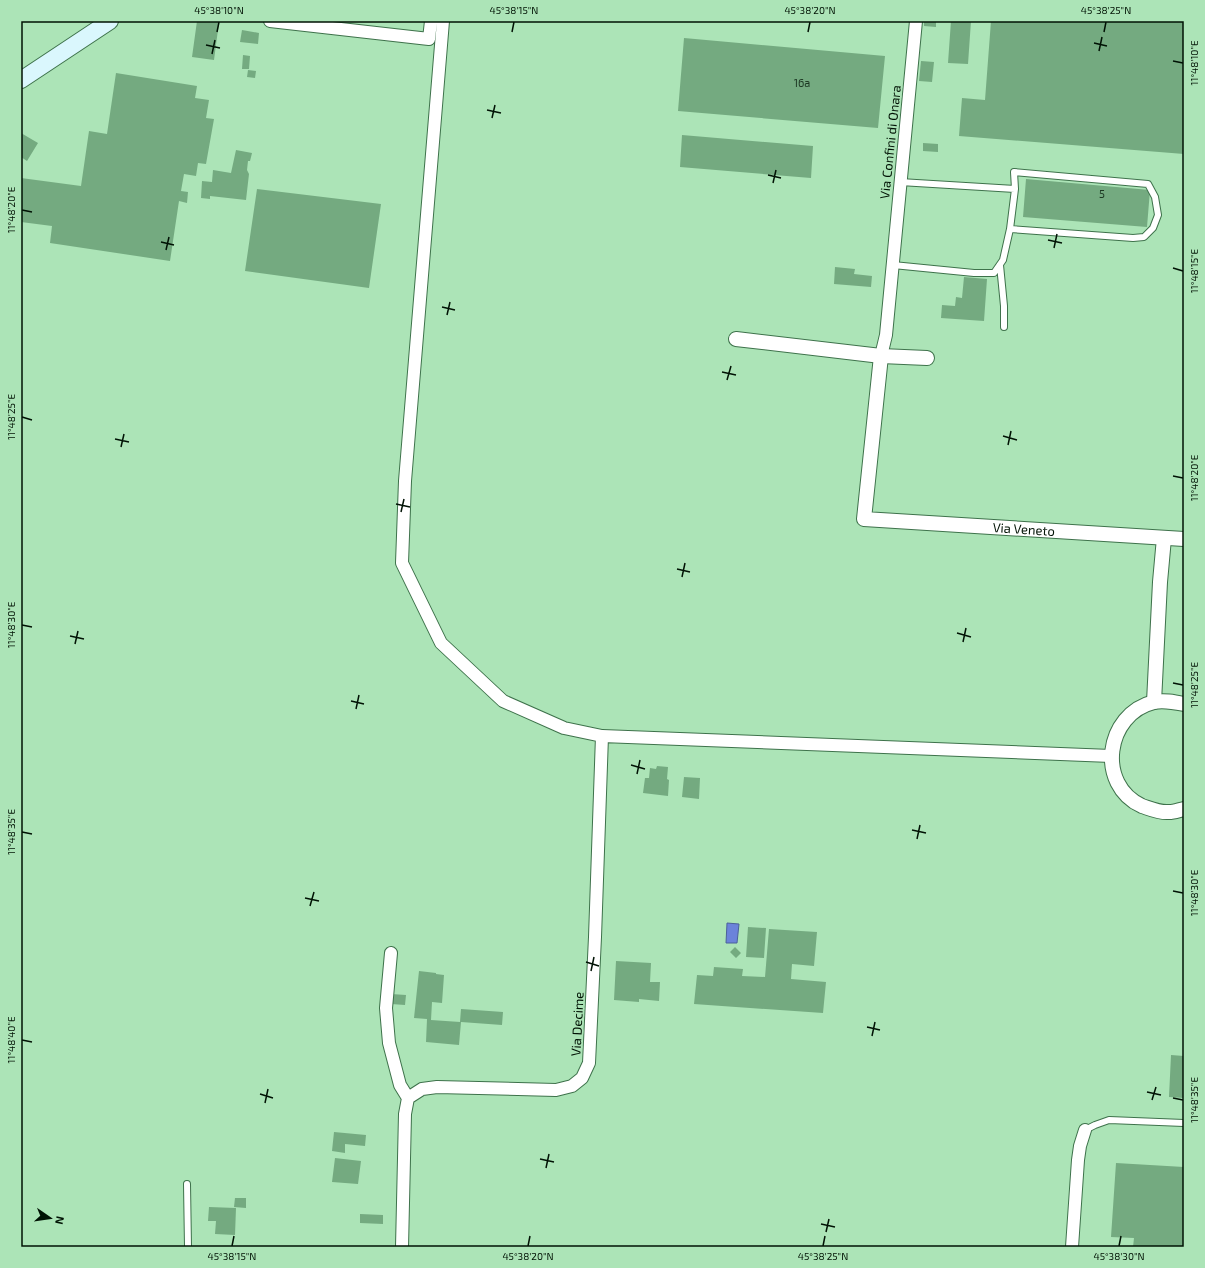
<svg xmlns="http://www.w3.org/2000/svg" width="1205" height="1268" viewBox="0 0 1205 1268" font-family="'Exo 2',sans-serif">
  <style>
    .water { fill: #6b83da; stroke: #4b619a }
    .building { fill: #74aa80 }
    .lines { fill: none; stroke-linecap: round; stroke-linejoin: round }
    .service-casing { stroke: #3e724b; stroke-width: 8 }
    .minor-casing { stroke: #3e724b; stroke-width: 14 }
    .tertiary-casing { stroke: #3e724b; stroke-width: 16 }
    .secondary-casing { stroke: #3e724b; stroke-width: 18 }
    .service { stroke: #fff; stroke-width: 6 }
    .minor { stroke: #fff; stroke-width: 12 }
    .tertiary { stroke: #fff; stroke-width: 14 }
    .secondary { stroke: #daf7fd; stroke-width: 16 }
    .ticks { fill: none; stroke: #001204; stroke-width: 1.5 }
    .labels { text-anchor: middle; stroke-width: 3; stroke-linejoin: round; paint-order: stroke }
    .number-label { font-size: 11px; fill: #1d3823 }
    .street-label { font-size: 13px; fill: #001204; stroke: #ace4b7 }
    .neatline { fill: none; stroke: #001204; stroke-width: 1.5 }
    .ticks-label { font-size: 10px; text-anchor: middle; fill: #001204 }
  </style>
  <rect width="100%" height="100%" fill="#ace4b7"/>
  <path class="water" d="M727,923L739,924L737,943H726Z"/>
  <path class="building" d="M197,21L219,22L214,60L192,57Z
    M924,21H936V27L924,26Z
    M951,21H971L968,64L948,63Z
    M991,21H1184V154L959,136L962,98L985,100Z
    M242,30L259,33L258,44L240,42Z
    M684,38L885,56L878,128L678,111Z
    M243,55L250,56L249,69H242Z
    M921,61L934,62L932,82L919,81Z
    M248,70L256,71L255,78L247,77Z
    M116,73L197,86L195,98L209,100L206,118L214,119L206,164L198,163L196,176L184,174L181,191L188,192L187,203L179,201L170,261L50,243L52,226L21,222V178L81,186L89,131L107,134Z
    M21,133L38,143L27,161L21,157Z
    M682,135L813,146L811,178L680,167Z
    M923,143L938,144V152L923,151Z
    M236,150L252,153L250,161H248L247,170L249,174L246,200L210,196V199L201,198L202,181L212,182L213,170L231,173Z
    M1026,179L1150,190L1147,227L1023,217Z
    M257,189L381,204L369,288L245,271Z
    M835,267L855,269L854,274L872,276L871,287L834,284Z
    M964,277L987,279L984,321L941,318L942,305L955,306L956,297L962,298Z
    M657,766L668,767L667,779L669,780L668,796L643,793L645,778H649L650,768L656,769Z
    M684,777L700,778L699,799L682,797Z
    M748,927L766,928L764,958L746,957Z
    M769,929L817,932L814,966L792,964L791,979L826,982L823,1013L694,1004L697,975L713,976L714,967L743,969L742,976L765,977Z
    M735,947L741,953L736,958L730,952Z
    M616,961L651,963L650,982H660L659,1001L639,999V1002L614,1000Z
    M419,971L436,973V974L444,975L442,1003L432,1002L431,1020L460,1022L461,1009L503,1012L502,1025L461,1022L459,1045L426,1042L427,1019L414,1018Z
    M391,994L406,995L405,1005L391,1004Z
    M1171,1055L1184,1056V1098L1169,1097Z
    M334,1132L366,1135L365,1146L345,1144V1153L332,1151Z
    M335,1158L361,1161L358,1184L332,1182Z
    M1116,1163L1184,1167V1247H1133L1134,1238L1111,1237Z
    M235,1198H246V1208L234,1207Z
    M209,1207L236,1208L235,1235L215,1234L216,1221H208Z
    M360,1214L383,1215V1224L360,1223Z"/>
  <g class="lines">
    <g class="service-casing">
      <path id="service" d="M900,182L1015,189L1010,229L1133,238L1144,237L1153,228L1158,215L1155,197L1148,184L1014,172L1015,189
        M893,265L974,273H994L1003,260L1010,229
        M1000,265L1004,306V327
        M1085,1130L1095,1125L1109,1120L1184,1123
        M187,1184L188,1247"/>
    </g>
    <g class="minor-casing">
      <path id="minor" d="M270,21L429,39L431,21
        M443,21L405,481L402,563L441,643L503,701L564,728L602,736L1111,756
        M881,356L886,335L916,21
        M391,953L386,1008L389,1043L400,1085L408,1098
        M402,1247L405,1114L408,1098L422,1089L437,1087L556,1090L572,1086L582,1078L589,1063L595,937L602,736
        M1072,1247L1078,1160L1080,1146L1085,1130"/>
    </g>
    <g class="tertiary-casing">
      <g id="tertiary">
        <path d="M736,339L881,356L927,358"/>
        <path id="s1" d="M881,356L864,519L1184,539"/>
        <path d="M1154,702L1160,582L1164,538"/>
        <path d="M1184,704C1174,702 1164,700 1154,702C1105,714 1096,785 1142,806C1151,809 1160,813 1169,812C1174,812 1179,810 1184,809"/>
      </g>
    </g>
    <g class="secondary-casing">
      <path id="secondary" d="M21,80L110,21"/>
    </g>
    <use href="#service" class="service"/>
    <use href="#minor" class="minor"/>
    <use href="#tertiary" class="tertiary"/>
    <use href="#secondary" class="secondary"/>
  </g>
  <path class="ticks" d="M217,32L219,22M512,32L514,22M808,32L810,22M1104,32L1106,22M1094,43L1107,46M206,45L220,48M1099,51L1102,37M212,54L215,40M1173,61L1183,63M487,110L501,113M492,118L495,105M768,175L781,178M773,183L776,170M22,210L32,212M1048,240L1062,243M161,242L174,245M1054,248L1057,234M166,250L169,237M1173,268L1183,271M442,307L455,310M447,315L450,302M722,372L736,375M727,380L731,366M22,417L32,420M1003,436L1017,440M115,439L129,442M1008,445L1011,431M121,447L124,434M1173,476L1183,478M396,504L410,507M401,512L404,499M677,569L690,572M682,577L685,563M22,625L32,627M957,633L971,637M70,636L84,639M963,642L966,628M75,644L78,631M1173,683L1183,685M351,701L364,704M356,709L359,695M631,765L645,769M637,774L640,760M912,830L926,833M22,832L32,834M917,839L920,825M1173,891L1183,893M305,898L319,901M310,906L314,892M586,962L599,966M591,971L594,957M867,1027L880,1030M872,1036L875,1022M22,1040L32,1042M1147,1092L1161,1095M260,1094L273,1098M1173,1098L1183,1100M1152,1100L1156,1087M265,1103L268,1089M540,1159L554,1162M546,1168L549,1154M821,1224L835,1227M826,1232L829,1219M232,1246L234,1236M528,1246L530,1236M823,1246L825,1236M1119,1246L1121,1236"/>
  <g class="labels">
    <g class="number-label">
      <text x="802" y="87">16a</text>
      <text x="1102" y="198">5</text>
    </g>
    <g class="street-label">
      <text transform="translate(890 142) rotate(-84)" y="5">Via Confini di Onara</text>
      <text dy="5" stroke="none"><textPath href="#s1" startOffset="324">Via Veneto</textPath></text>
      <text transform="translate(577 1024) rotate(-87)" y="5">Via Decime</text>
    </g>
  </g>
  <rect width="1205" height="1268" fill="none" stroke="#ace4b7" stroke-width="44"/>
  <g transform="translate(50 1218) rotate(103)" stroke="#ace4b7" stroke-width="3" paint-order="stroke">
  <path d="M0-3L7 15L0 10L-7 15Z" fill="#001204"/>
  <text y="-6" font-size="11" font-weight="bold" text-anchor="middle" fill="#001204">N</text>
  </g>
  <rect x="22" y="22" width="1161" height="1224" class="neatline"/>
  <g class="ticks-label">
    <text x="219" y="14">45°38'10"N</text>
    <text x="514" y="14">45°38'15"N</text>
    <text x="810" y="14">45°38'20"N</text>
    <text x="1106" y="14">45°38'25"N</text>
    <text transform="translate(1194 63) rotate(-90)" y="4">11°48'10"E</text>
    <text transform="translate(11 210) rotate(-90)" y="4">11°48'20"E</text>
    <text transform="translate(1194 271) rotate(-90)" y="4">11°48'15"E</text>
    <text transform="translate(11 417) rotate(-90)" y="4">11°48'25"E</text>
    <text transform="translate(1194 478) rotate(-90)" y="4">11°48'20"E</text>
    <text transform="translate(11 625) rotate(-90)" y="4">11°48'30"E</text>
    <text transform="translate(1194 685) rotate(-90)" y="4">11°48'25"E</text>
    <text transform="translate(11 832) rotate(-90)" y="4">11°48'35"E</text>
    <text transform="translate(1194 893) rotate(-90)" y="4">11°48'30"E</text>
    <text transform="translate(11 1040) rotate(-90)" y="4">11°48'40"E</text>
    <text transform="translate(1194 1100) rotate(-90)" y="4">11°48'35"E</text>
    <text x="232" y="1260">45°38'15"N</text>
    <text x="528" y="1260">45°38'20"N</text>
    <text x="823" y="1260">45°38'25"N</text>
    <text x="1119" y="1260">45°38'30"N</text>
  </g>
</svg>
